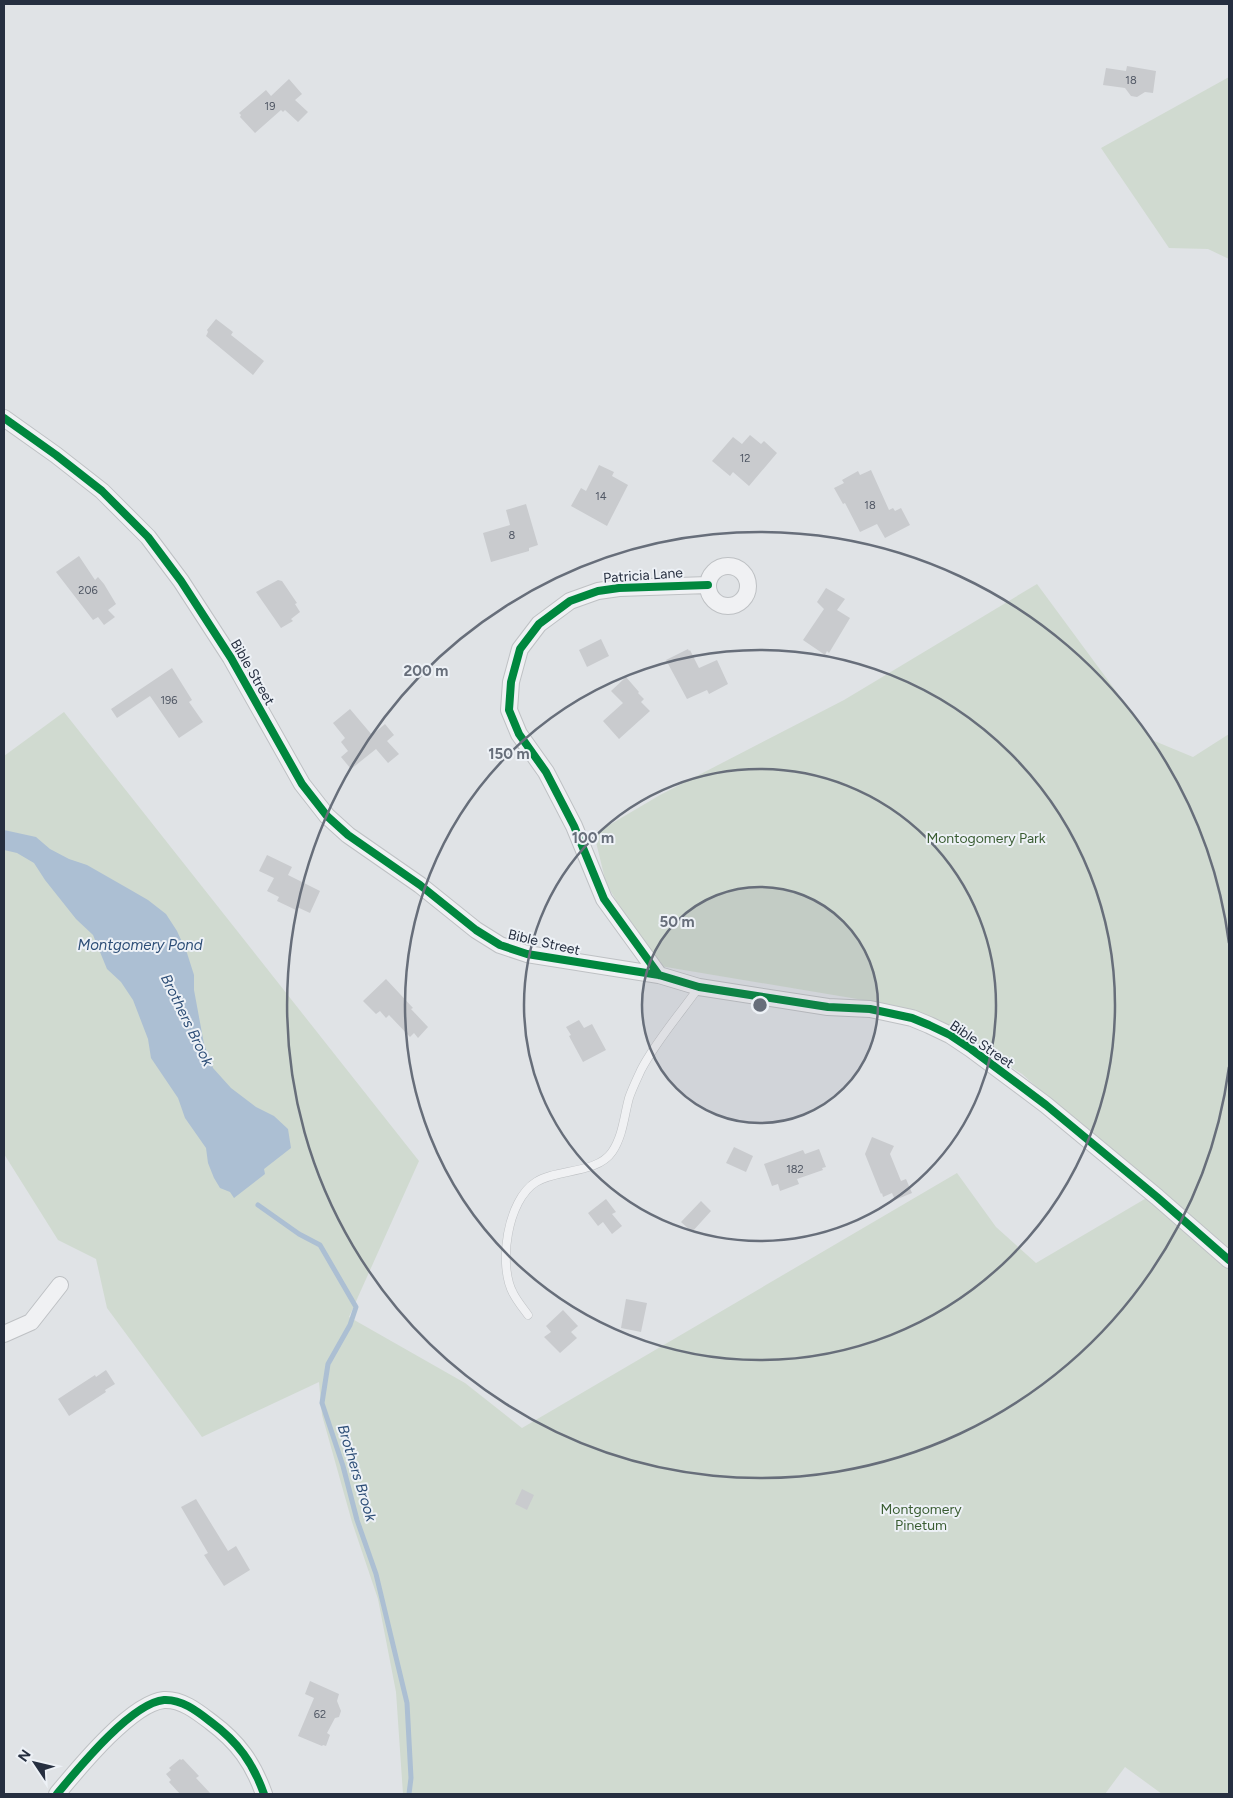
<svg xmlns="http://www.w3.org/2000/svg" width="1233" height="1798" viewBox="0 0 1233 1798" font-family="Figtree,sans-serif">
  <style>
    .green { fill: #d0dad0 }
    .water { fill: #acbfd3 }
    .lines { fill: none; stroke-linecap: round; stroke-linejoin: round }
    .stream { stroke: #acbfd3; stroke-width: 5 }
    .building { fill: #c9cbce }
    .lane-casing { stroke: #bec1c4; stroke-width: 9 }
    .street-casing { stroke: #bec1c4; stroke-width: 18 }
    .lane { stroke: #f0f1f3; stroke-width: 8 }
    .street { stroke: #f0f1f3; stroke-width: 16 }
    .cycleway-casing { stroke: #edf1f6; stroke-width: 11 }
    .cycleway { stroke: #00873e; stroke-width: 8 }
    .ring { fill: none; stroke: #676e7a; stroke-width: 2.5 }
    .labels { text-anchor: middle; stroke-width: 4; stroke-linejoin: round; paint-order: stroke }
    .number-label { font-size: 11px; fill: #505764 }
    .street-label { font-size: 14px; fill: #262f40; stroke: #edf1f6 }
    .park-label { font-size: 14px; fill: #3a5d32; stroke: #edf1f6 }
    .water-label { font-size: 15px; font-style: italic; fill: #2d4e77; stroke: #edf1f6 }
    .centre { fill: #676e7a; stroke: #edf1f6; stroke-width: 2.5 }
    .ring-label { font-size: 15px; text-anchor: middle; font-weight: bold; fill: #676e7a; stroke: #edf1f6; stroke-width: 4; stroke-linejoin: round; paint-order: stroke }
  </style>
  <rect width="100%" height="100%" fill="#e0e3e6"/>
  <path class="green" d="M1229,77V259L1208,249L1169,248L1101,148Z
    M1037,584L1152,740L1193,757L1229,734V1794H1162L1125,1767L1105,1794H403L396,1692L378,1599L352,1522L322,1415L319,1382L202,1437L107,1308L96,1259L58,1240L4,1154V756L64,712L419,1161L349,1317L465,1383L522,1428L957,1173L996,1227L1036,1263L1155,1193L1022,1074L951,1029L887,1004L648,964L629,923L606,883L594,834L660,795L844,700Z"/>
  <path class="water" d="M4,830L36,837L50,849L69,859L87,865L129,889L148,900L166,914L177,931L187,953L194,975V990L204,1044L213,1068L231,1088L256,1107L274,1116L288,1129L291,1148L264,1169L265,1174L234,1198L230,1192L220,1188L214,1178L208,1163L206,1148L185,1118L178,1098L151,1058L148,1039L133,1000L121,982L107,969L93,935L76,919L45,880L34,863L17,853L4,850Z"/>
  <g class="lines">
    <path class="stream" d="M258,1205L299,1234L320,1245L356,1307L350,1325L328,1364L322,1403L343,1466L357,1520L376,1574L407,1703L411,1778L409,1794"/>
  </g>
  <path class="building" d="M1127,66L1156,71L1153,93L1145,92L1137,97L1131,96L1125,88L1103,85L1106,68L1126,71Z
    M289,79L302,94L295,100L308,112L298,122L285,110L283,112L281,110L255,133L240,117L241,115L239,113L266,90L271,96Z
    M216,319L233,332L231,335L264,361L253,375L206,336L208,332L207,330Z
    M750,435L761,444L764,441L777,453L749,486L733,472L730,476L712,461L733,437L742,444Z
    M599,465L614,472L612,476L628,485L607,526L571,506L581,488L586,491Z
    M871,470L889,510L893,508L895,511L901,508L910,525L885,538L877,524L860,532L845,503L843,504L834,488L844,483L842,480L858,471L860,475Z
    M526,504L538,545L529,548V551L491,562L483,533L510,525L506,510Z
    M79,556L95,580L98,577L104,584L116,604L108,610L115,617L104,625L98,617L93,620L56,572Z
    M278,580L282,581L297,603L295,604L300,612L291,619L293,621L281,628L256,592Z
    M826,588L845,599L837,610L850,618L829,653L827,651L825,655L803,640L824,609L817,602Z
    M601,639L609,656L587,667L579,650Z
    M688,649L689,651L690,650L699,668L717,660L728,684L709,694L707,690L687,699L666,660Z
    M172,668L192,700L189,702L203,722L179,738L150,696L117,718L111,709Z
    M626,677L639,692L638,693L644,699L641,702L650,711L619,739L603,721L623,703L611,691Z
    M350,709L372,735L385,724L394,735L387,741L399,754L388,763L376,749L351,769L341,757L348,751L341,742L345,738L333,723Z
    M267,855L292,867L288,875L320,891L310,913L297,907L296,910L277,901L279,897L267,891L274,878L259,871Z
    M386,979L413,1008L411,1009L428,1027L418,1038L414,1033L410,1037L389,1015L386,1018L380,1011L376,1014L363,1001Z
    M579,1020L584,1028L592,1024L606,1050L583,1062L569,1036L571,1035L566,1027Z
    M872,1137L894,1146L890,1154L901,1181L906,1179L912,1193L895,1200L892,1193L883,1197L882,1193L881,1194L865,1154Z
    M734,1147L753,1156L746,1172L726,1163Z
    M819,1149L826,1167L822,1168L823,1170L797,1179L799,1184L780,1191L778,1184L772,1186L764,1164L803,1150L805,1154Z
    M606,1199L616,1212L612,1214L622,1226L612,1234L603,1222L598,1226L588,1213Z
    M701,1201L711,1211L692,1232L681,1222Z
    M626,1299L647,1303L641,1332L621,1328Z
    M563,1310L578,1326L571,1332L577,1338L560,1353L544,1337L551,1332L546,1326Z
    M106,1370L115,1384L105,1390L106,1392L69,1416L58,1399L95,1375L96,1377Z
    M522,1489L534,1495L527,1510L515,1504Z
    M196,1499L228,1551L236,1546L250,1570L224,1586L204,1555L208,1553L181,1507Z
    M310,1681L339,1694L337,1701L341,1711L339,1717L335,1718L327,1733L330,1735L326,1746L323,1745L322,1746L298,1736L314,1698L305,1694Z
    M180,1759L181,1760L183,1759L199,1776L196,1778L211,1794H180L169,1782L171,1780L166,1774L171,1770L169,1768Z"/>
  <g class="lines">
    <g class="lane-casing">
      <path id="lane" d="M528,1315C523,1308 517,1301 513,1293C498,1265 507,1200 536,1182C556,1169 597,1174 612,1152C623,1136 624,1116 629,1098C632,1089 637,1079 641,1070C656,1041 680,1014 699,987"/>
    </g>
    <g class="street-casing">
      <path id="street" d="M4,418L56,455L102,491L148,537L181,581L231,658L302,784L327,816L348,835L420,885L476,930L500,945L527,954L659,975L699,987L828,1007L870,1009L912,1018L929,1025L950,1035L971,1049L1046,1105L1157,1197L1229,1260
        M708 586a20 20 0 1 1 40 0a20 20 0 1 1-40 0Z
        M659,975L604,899L574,826L546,772L519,734L509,710L511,682L520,649L539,624L570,601L598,591L619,588L708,585
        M4,1334L31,1322L60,1285
        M57,1794C77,1770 131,1703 164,1700C182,1699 198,1712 211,1722C238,1742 253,1763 264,1794"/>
    </g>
    <use href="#lane" class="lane"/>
    <use href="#street" class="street"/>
    <g class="cycleway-casing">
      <path id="cycleway" d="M4,418L56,455L102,491L148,537L181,581L231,658L302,784L327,816L348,835L420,885L476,930L500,945L527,954L659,975L699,987L828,1007L870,1009L912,1018L929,1025L950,1035L971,1049L1046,1105L1157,1197L1229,1260
        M659,975L604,899L574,826L546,772L519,734L509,710L511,682L520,649L539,624L570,601L598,591L619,588L708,585
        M57,1794C77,1770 131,1703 164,1700C182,1699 198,1712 211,1722C238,1742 253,1763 264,1794"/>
    </g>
    <use href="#cycleway" class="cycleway"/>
  </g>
  <circle cx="760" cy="1005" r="118" fill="#676e7a" fill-opacity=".12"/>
  <g class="ring">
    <circle cx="760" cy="1005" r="118"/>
    <circle cx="760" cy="1005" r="236"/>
    <circle cx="760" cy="1005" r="355"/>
    <path d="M1229 1067A473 473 0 1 1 1229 943"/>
  </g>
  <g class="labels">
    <g class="number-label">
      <text x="1131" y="84">18</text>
      <text x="270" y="110">19</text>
      <text x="745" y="462">12</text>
      <text x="601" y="500">14</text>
      <text x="870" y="509">18</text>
      <text x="512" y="539">8</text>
      <text x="88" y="594">206</text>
      <text x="169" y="704">196</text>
      <text x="795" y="1173">182</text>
      <text x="320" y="1718">62</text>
    </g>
    <g class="street-label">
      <text transform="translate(643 575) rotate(-4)" y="5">Patricia Lane</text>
      <text transform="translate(253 672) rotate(60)" y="5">Bible Street</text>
      <text transform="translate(544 942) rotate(13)" y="5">Bible Street</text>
      <text transform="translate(982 1044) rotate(34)" y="5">Bible Street</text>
    </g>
    <g class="park-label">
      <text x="986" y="843">Montogomery Park</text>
      <text x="921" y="1514">Montgomery<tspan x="921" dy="16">Pinetum</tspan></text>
    </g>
    <g class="water-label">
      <text x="140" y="950">Montgomery Pond</text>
      <text transform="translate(187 1020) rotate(64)" y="5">Brothers Brook</text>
      <text transform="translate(357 1473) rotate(73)" y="5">Brothers Brook</text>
    </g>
  </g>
  <circle cx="760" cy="1005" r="8" class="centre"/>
  <g class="ring-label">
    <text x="426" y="676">200 m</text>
    <text x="509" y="759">150 m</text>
    <text x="593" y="843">100 m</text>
    <text x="677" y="927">50 m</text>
  </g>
  <rect width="1233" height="1798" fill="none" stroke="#262f40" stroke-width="10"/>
  <g transform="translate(35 1763) rotate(305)" stroke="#edf1f6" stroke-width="4" paint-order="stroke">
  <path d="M0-4L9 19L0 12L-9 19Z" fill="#262f40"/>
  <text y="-8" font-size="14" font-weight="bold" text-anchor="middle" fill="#262f40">N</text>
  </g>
</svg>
